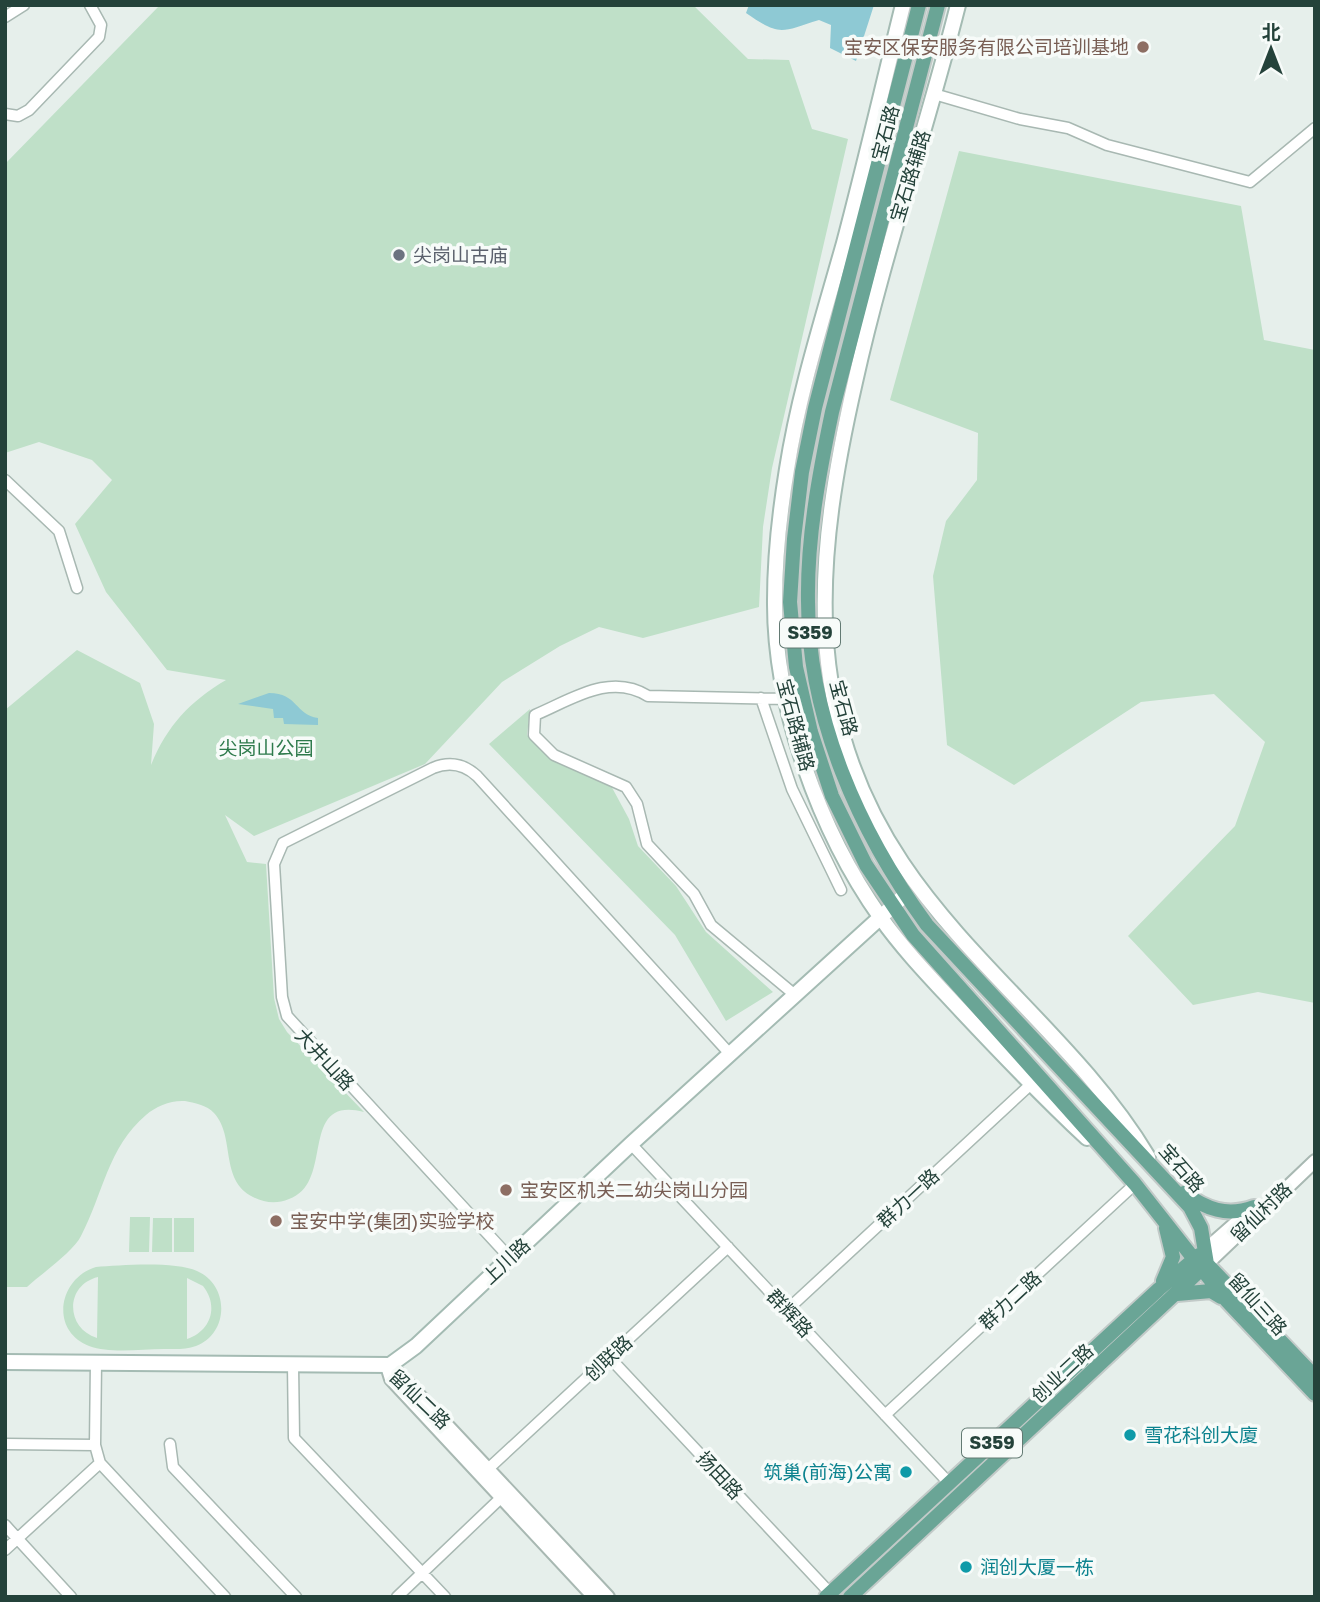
<svg xmlns="http://www.w3.org/2000/svg" width="1320" height="1602" viewBox="0 0 1320 1602" font-family="'Golos Text','Noto Sans SC',sans-serif">
  <style>
    .green { fill: #bfe0c8; fill-rule: evenodd }
    .water { fill: #8ec9d4 }
    .lines { fill: none; stroke-linecap: round; stroke-linejoin: round }
    .minor-casing { stroke: #a8b8b2; stroke-width: 13 }
    .tertiary-casing { stroke: #a8b8b2; stroke-width: 16 }
    .secondary-casing { stroke: #a4bbb3; stroke-width: 18 }
    .primary-casing { stroke: #c2cac8; stroke-width: 18 }
    .minor { stroke: #fff; stroke-width: 10 }
    .tertiary { stroke: #fff; stroke-width: 12 }
    .secondary { stroke: #fff; stroke-width: 14 }
    .primary { stroke: #6aa596; stroke-width: 14 }
    .education-dot { fill: #8d6e63; stroke: #f7fbf9; stroke-width: 2.5 }
    .worship-dot { fill: #6b7280; stroke: #f7fbf9; stroke-width: 2.5 }
    .culture-dot { fill: #0f9aa8; stroke: #f7fbf9; stroke-width: 2.5 }
    .labels { text-anchor: middle; stroke-width: 7; stroke-linejoin: round; paint-order: stroke }
    .shield { fill: #f7fbf9; stroke: #637a73; stroke-width: 2 }
    .shield-label { font-size: 18px; font-weight: bold; fill: #24423a }
    .education-label { font-size: 19px; fill: #785e54; stroke: #f7fbf9; text-anchor: start }
    .street-label { font-size: 19px; fill: #24423a; stroke: #f7fbf9 }
    .worship-label { font-size: 19px; fill: #5b616d; stroke: #f7fbf9; text-anchor: start }
    .park-label { font-size: 19px; fill: #2d7a4b; stroke: #f7fbf9 }
    .culture-label { font-size: 19px; fill: #0d838f; stroke: #f7fbf9; text-anchor: start }
  </style>
  <rect width="100%" height="100%" fill="#e6efeb"/>
  <path class="green" d="M160,5H693L748,59L789,60L812,129L848,139L772,468L763,527L759,607L643,638L599,627L560,646L502,682L425,764L254,836L225,815L247,862L266,864L274,998L279,1019L287,1032L364,1112C297,1095 336,1183 289,1199C277,1204 265,1203 253,1197C219,1180 236,1137 214,1113C207,1105 194,1103 185,1101C171,1100 156,1106 146,1115C108,1147 103,1194 81,1236C73,1252 41,1274 27,1287H5V710L77,650L140,683L154,724L151,765C167,726 189,702 226,680L167,670L106,592L75,524L112,480L92,460L39,442L5,453V164Z
    M959,151L1241,206L1264,340L1315,350V1003L1258,992L1193,1005L1128,936L1235,826L1265,742L1214,694L1141,702L1014,785L947,745L933,576L946,521L977,480L978,433L890,400Z
    M530,709L527,735L552,759L609,782L629,819L638,846L676,886L706,932L773,992L726,1021L675,935L489,744Z
    M130,1217H150L149,1252H129Z
    M153,1218H172V1252H152Z
    M174,1218H194V1252H174Z
    M96,1267C120,1265 176,1261 197,1271C230,1285 229,1334 196,1346C186,1350 174,1349 164,1349C141,1349 111,1354 89,1346C49,1330 59,1278 96,1267ZM98,1277L97,1338C65,1328 65,1285 98,1277ZM187,1278L203,1286C219,1306 211,1331 187,1339Z"/>
  <path class="water" d="M749,5H874L856,61L830,48L831,25L819,20C780,32 781,37 746,13Z
    M269,693C298,693 295,715 318,718V725L284,724L283,718H274L273,709L238,704Z"/>
  <g class="lines">
    <g class="minor-casing">
      <path id="minor" d="M5,17L24,5
        M934,94L1020,119L1068,128L1107,145L1250,182L1315,128
        M5,114L18,116L29,110L99,37L101,25L90,5
        M5,480L59,531L77,588
        M761,698L792,789L841,890
        M787,699L648,696C610,672 571,700 535,715L534,735L554,755L626,787L637,804L647,844L694,894L711,925L795,995
        M631,1144L949,1483
        M510,1258L287,1016L282,997L274,864L283,843L433,768C450,761 464,764 477,776L730,1054
        M787,1310L1030,1085
        M609,1357L830,1593
        M96,1362L95,1445L100,1463L225,1597
        M293,1365L294,1438L445,1597
        M885,1415L1135,1184
        M5,1444L95,1445
        M170,1444L173,1467L296,1597
        M488,1469L728,1247
        M5,1525L71,1597
        M5,1550L100,1463
        M397,1597L506,1493"/>
    </g>
    <g class="tertiary-casing">
      <path id="tertiary" d="M1205,1250L1254,1207
        M1207,1264L1315,1161
        M387,1366L398,1373L608,1597
        M387,1366L391,1379L594,1597"/>
    </g>
    <g class="secondary-casing">
      <path id="secondary" d="M903,5C883,85 865,164 844,243C823,318 799,392 787,469C780,512 775,557 775,600C774,707 820,832 881,918C903,949 929,976 955,1004C998,1050 1041,1095 1087,1138
        M958,5C926,132 883,255 855,382C816,553 799,709 902,863C973,969 1082,1047 1148,1157
        M5,1362L390,1365L416,1346L631,1144L905,895"/>
    </g>
    <g class="primary-casing">
      <path id="primary" d="M919,5L815,408L802,472L794,539L790,602L796,667L811,732L832,796L866,865L913,935L1135,1184L1227,1301L1315,1394
        M938,5L832,412C819,474 807,538 808,601C808,718 859,832 927,925L1190,1207L1201,1228L1207,1264
        M1184,1193C1206,1209 1227,1217 1254,1207
        M1207,1264L1315,1377
        M1163,1281L1173,1257L1166,1228
        M1177,1294L1211,1291L1221,1297
        M826,1597L1159,1289L1199,1255
        M850,1597L1206,1265"/>
    </g>
    <use href="#minor" class="minor"/>
    <use href="#tertiary" class="tertiary"/>
    <use href="#secondary" class="secondary"/>
    <use href="#primary" class="primary"/>
  </g>
  <g class="education-dot">
    <circle cx="1143" cy="47" r="7"/>
    <circle cx="506" cy="1190" r="7"/>
    <circle cx="276" cy="1221" r="7"/>
  </g>
  <circle class="worship-dot" cx="399" cy="255" r="7"/>
  <g class="culture-dot">
    <circle cx="1130" cy="1435" r="7"/>
    <circle cx="906" cy="1472" r="7"/>
    <circle cx="966" cy="1567" r="7"/>
  </g>
  <g class="labels">
    <g class="shield">
      <rect x="780" y="618.5" width="60" height="29" rx="5"/>
      <rect x="962" y="1428.5" width="60" height="29" rx="5"/>
    </g>
    <g class="shield-label">
      <text x="810" y="639">S359</text>
      <text x="992" y="1449">S359</text>
    </g>
    <g class="education-label">
      <text x="1129" y="54" text-anchor="end">宝安区保安服务有限公司培训基地</text>
      <text x="520" y="1197">宝安区机关二幼尖岗山分园</text>
      <text x="290" y="1228">宝安中学(集团)实验学校</text>
    </g>
    <g class="street-label">
      <text transform="translate(885 133) rotate(-75)" y="7">宝石路</text>
      <text transform="translate(910 176) rotate(-73)" y="7">宝石路辅路</text>
      <text transform="translate(844 708) rotate(75)" y="7">宝石路</text>
      <text transform="translate(796 725) rotate(75)" y="7">宝石路辅路</text>
      <text transform="translate(325 1059) rotate(47)" y="7">大井山路</text>
      <text transform="translate(1182 1168) rotate(49)" y="7">宝石路</text>
      <text transform="translate(908 1198) rotate(-43)" y="7">群力一路</text>
      <text transform="translate(1261 1212) rotate(-44)" y="7">留仙村路</text>
      <text transform="translate(506 1261) rotate(-43)" y="7">上川路</text>
      <text transform="translate(1010 1300) rotate(-43)" y="7">群力二路</text>
      <text transform="translate(1258 1304) rotate(48)" y="7">留仙三路</text>
      <text transform="translate(790 1313) rotate(47)" y="7">群辉路</text>
      <text transform="translate(608 1358) rotate(-43)" y="7">创联路</text>
      <text transform="translate(1062 1373) rotate(-43)" y="7">创业二路</text>
      <text transform="translate(420 1399) rotate(44)" y="7">留仙二路</text>
      <text transform="translate(720 1475) rotate(47)" y="7">扬田路</text>
    </g>
    <g class="worship-label">
      <text x="413" y="262">尖岗山古庙</text>
    </g>
    <g class="park-label">
      <text x="266" y="755">尖岗山公园</text>
    </g>
    <g class="culture-label">
      <text x="1144" y="1442">雪花科创大廈</text>
      <text x="892" y="1479" text-anchor="end">筑巢(前海)公寓</text>
      <text x="980" y="1574">润创大厦一栋</text>
    </g>
  </g>
  <rect width="1320" height="1602" fill="none" stroke="#24423a" stroke-width="14"/>
  <g transform="translate(1271 49)" stroke="#f7fbf9" stroke-width="5" paint-order="stroke">
  <path d="M0-5L12 26L0 18L-12 26Z" fill="#24423a"/>
  <text y="-10" font-size="19" font-weight="bold" text-anchor="middle" fill="#24423a">北</text>
  </g>
</svg>
